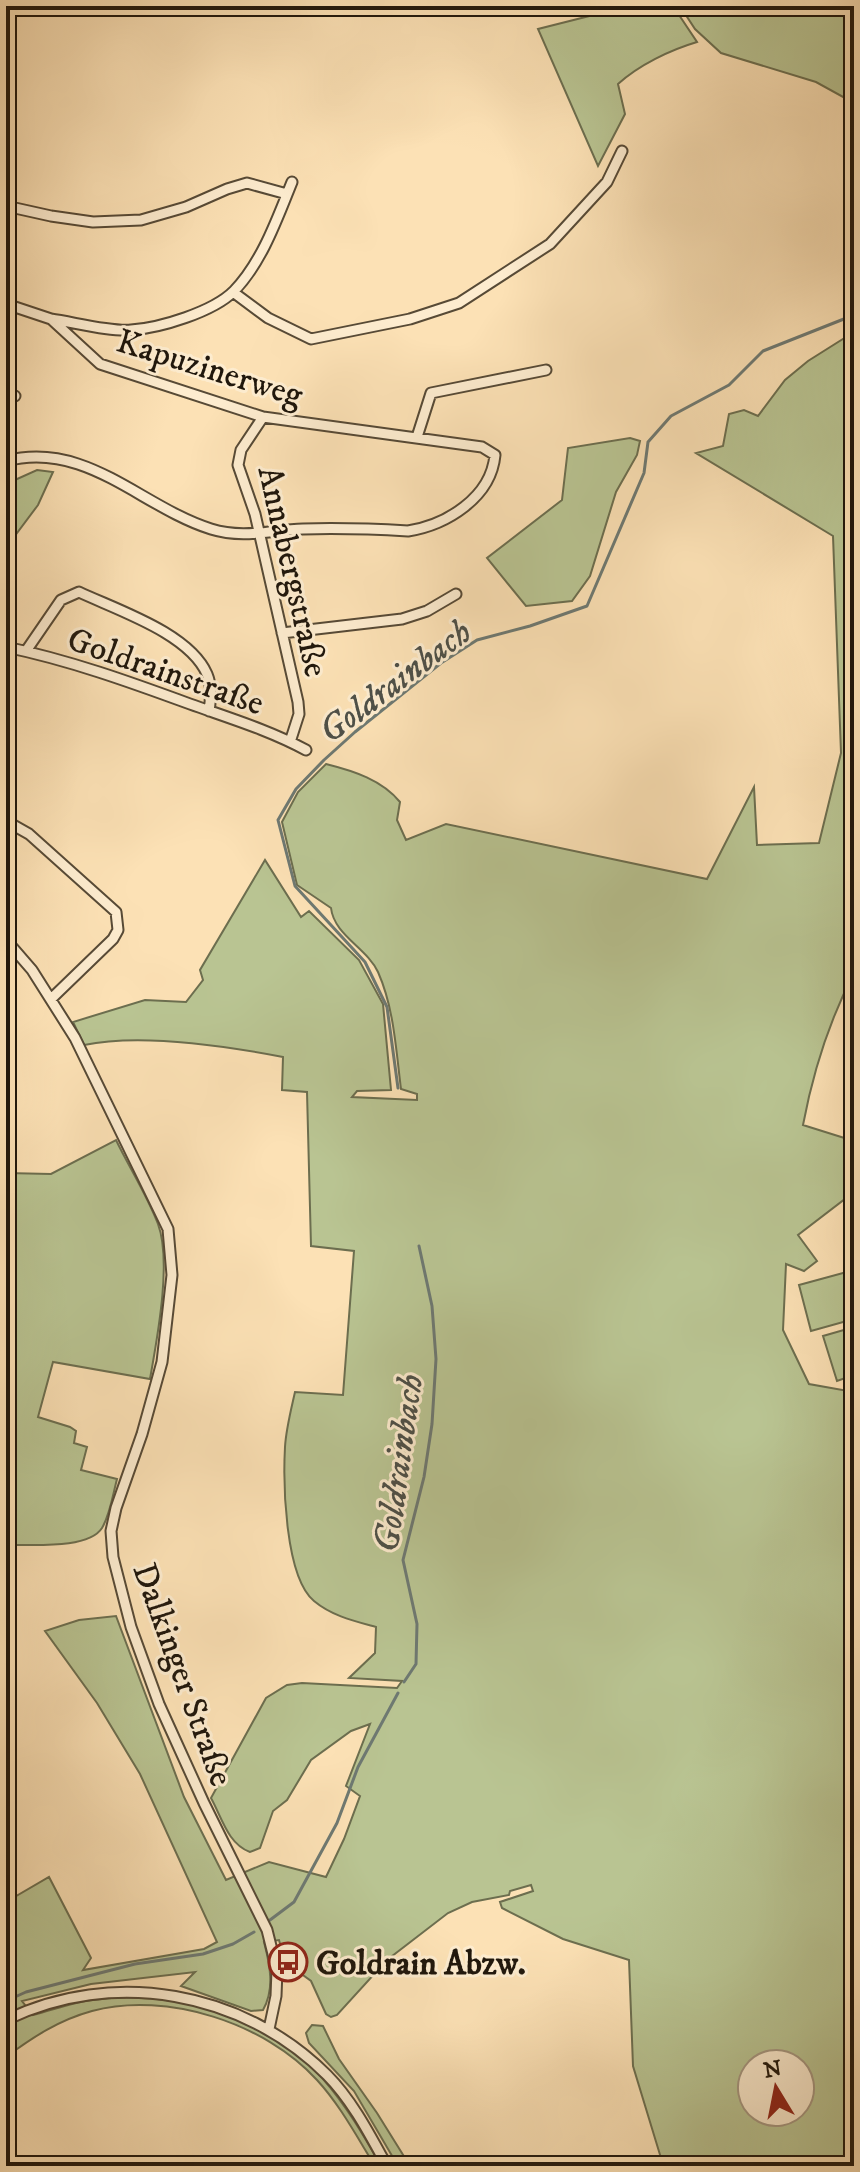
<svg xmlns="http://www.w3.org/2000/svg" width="860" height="2172" viewBox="0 0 860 2172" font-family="'IM FELL DW Pica',serif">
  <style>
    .green { fill: #b9c492; stroke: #6c6e4f; stroke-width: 2; fill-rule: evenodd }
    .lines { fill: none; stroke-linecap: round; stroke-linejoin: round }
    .stream { stroke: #6e7972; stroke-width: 3 }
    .minor-casing { stroke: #574a36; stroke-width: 13 }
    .minor { stroke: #fdeccf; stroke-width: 9 }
    .labels { text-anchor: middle; stroke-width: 6; stroke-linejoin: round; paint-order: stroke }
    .street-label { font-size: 34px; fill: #20170c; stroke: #fdeccf }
    .poi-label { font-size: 34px; font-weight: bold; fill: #20170c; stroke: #fdeccf; text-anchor: start }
    .water-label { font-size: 36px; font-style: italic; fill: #4e5048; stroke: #fdeccf }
  </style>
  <rect width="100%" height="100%" fill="#fce1b5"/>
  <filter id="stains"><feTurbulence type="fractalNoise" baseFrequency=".0025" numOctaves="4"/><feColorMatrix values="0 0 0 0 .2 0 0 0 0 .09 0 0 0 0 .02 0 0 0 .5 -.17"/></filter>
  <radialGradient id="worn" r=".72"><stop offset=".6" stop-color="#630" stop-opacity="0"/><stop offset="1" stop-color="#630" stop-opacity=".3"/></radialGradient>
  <path class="green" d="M629,6H673L697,42C670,50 639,65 618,84L625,114L598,166L538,29Z
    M680,6H854V103L816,82L721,53L695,29Z
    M854,332V973C829,1021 813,1072 803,1125L854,1141V1210L845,1199L798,1235L817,1261L804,1271L786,1264L783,1330L809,1384L854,1392V2166H567L661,2158L633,2066L629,1960L563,1939L502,1908L500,1902L533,1891L531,1885L510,1891L509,1895L472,1902L448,1913L387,1960L337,2015L331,2017L326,2014L311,1981L285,1962L279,1940L264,1942C270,1965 275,1989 263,2010L251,2011L181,1986L195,1972L91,1984L22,2001L33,2015C53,2010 73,2002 93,2000C176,1989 266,2016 323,2079C346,2105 364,2136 381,2166H375C357,2137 340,2105 317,2080C265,2023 167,1991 92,2011C59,2020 33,2037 6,2057V1902L49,1877L91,1958L83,1970L204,1949L217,1942L140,1774L97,1703L45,1631L79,1620L116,1616L184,1797L226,1880L269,1862L326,1877L344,1839L360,1796L346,1786L370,1724L351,1731L311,1760L287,1800L273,1811L260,1848L250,1852C228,1844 222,1818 211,1798L266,1698L287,1685L302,1683L397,1688L402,1681L349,1678L375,1653L376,1627C354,1621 332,1616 314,1601C285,1577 283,1484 285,1447C286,1429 291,1410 295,1392L343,1395L354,1251L311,1246L307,1092L282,1090L283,1057C226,1046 141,1033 84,1045L73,1022L145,1000L186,1002L203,980L200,970L265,860L301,917L309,911L359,960L383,1004L391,1090L357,1091L352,1097L417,1100V1094L401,1089C396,1050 394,1008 378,972C367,948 334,935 331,908L297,885L282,822L298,792L326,764C354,771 382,780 400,802L397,820L406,840L446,824L707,879L754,787L757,845L819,843L841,753L833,536L696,453L723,446L729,414L744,410L758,416L785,380L808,361ZM752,2064H800V2112H752Z
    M630,438L640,441L637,455L616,492L590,576L572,601L526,606L487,558L562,500L568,448Z
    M37,470L53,472L38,505L14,537L6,525V484Z
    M116,1140C129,1167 147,1195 158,1224C172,1262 157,1339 150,1379L53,1362L38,1417L70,1427L76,1431L74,1443L87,1447L81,1470L117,1479C113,1494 110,1515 102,1528C88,1550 30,1544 6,1545V1173L51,1174Z
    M854,1270V1319L811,1331L799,1285Z
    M854,1327V1375L837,1381L823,1336Z
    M312,2025L323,2026L339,2059L377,2113L410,2166H398L354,2091L309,2043L306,2033Z"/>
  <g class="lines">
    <path class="stream" d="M398,1088L387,1007L365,962L295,886L278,820L296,789L324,760L355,732L441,663L477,640L530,626L587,606L644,473L648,442L671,416L729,385L763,351L854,315
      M404,1682L416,1664L417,1624L403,1560L424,1477L432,1424L436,1359L432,1306L419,1246
      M270,1920L294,1902L337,1823L358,1767L398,1693
      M6,2001L26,1992L135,1964L203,1954L233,1944L254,1932"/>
    <g class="minor-casing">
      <path id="minor" d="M6,206L51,216L93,222L141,220L186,207L227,189L247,183L287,194
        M233,292L268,318L311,339L410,319L459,303L550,244L607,182L622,151
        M6,304L51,319L100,364L263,417L482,447L495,455C491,498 446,525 408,531C373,529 338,528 303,529C271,530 243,539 211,529C141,507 86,440 6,461
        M51,319C73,322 110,332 131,330C160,328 213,312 234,291C262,262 277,219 292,182
        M6,396H15
        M263,417L241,450L238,465L255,514L298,702L299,714L290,742
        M417,437L431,393L546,370
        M282,633L402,619L427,611L456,594
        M6,647C69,660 130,682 190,704C229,718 269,730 306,750
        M26,651L61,600L79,592C117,610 189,633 207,674C212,686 211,698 209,711
        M6,821L29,834L116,912L118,930L113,939L52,998
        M6,940L32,970L75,1038L168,1229L172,1275L162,1362L142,1434L116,1508L111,1531L113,1557L131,1627L159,1704L204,1803L267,1930L277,1970L276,1996L269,2029
        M6,1101L9,1116L6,1117
        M6,2020C113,1968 243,1991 327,2075C352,2100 370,2135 387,2166"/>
    </g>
    <use href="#minor" class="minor"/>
  </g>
  <defs>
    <g id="bus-ring" transform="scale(2)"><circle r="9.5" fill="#fdeccf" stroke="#8f2418" stroke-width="1.5"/><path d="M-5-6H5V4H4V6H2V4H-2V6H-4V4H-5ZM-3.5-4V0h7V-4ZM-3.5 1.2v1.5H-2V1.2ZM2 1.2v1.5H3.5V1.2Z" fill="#8f2418"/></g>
  </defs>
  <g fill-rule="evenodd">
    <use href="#bus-ring" x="288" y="1962"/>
  </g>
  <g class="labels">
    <g class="street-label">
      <text transform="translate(210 367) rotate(17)" y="12">Kapuzinerweg</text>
      <text transform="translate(294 571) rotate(77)" y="12">Annabergstraße</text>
      <text transform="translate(166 670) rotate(19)" y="12">Goldrainstraße</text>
      <text transform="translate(184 1674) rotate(70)" y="12">Dalkinger Straße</text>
    </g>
    <g class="poi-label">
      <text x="316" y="1974">Goldrain Abzw.</text>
    </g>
    <g class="water-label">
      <text transform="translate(394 680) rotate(-37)" y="13">Goldrainbach</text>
      <text transform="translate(397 1463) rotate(-82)" y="13">Goldrainbach</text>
    </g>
  </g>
  <rect width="860" height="2172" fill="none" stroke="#fce1b5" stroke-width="32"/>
  <rect x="8" y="8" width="844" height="2156" fill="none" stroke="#20170c" stroke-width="4"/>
  <rect x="16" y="16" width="828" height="2140" fill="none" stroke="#20170c" stroke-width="2"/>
  <g transform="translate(776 2088) rotate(350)"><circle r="38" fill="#fdeccf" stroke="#a59781" stroke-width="2"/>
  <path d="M0-6L14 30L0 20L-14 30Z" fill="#8f2418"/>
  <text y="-12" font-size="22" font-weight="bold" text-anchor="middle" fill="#20170c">N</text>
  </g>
  <rect width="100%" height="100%" filter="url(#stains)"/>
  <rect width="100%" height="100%" fill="url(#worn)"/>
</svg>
